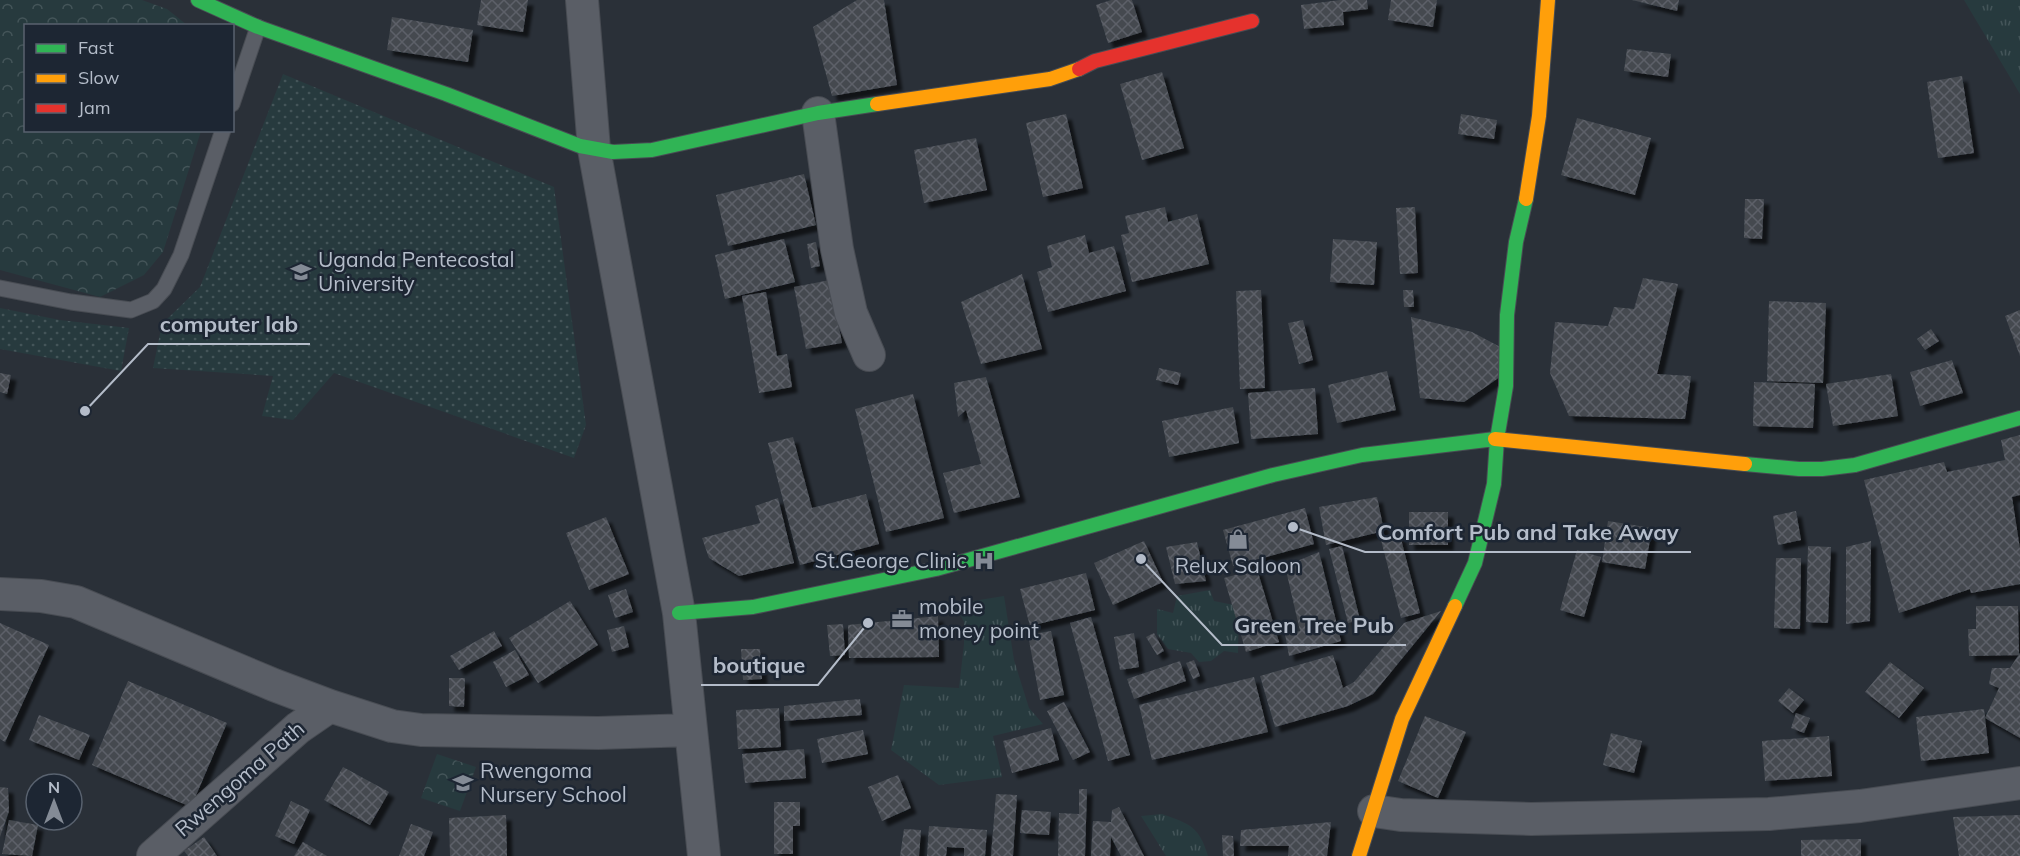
<svg xmlns="http://www.w3.org/2000/svg" width="2020" height="856" viewBox="0 0 2020 856" font-family="Mulish,sans-serif">
  <style>
    .grass { fill: url(#grass-tufts) }
    .park { fill: url(#park-crowns) }
    .garden { fill: url(#garden-dots) }
    .building { fill: url(#building-cross-hatch); filter: url(#shadow) }
    .lines { fill: none; stroke-linecap: round; stroke-linejoin: round }
    .lane-casing { stroke: #484c53; stroke-width: 17 }
    .street-casing { stroke: #484c53; stroke-width: 34 }
    .fast-casing { stroke: #484c53; stroke-width: 16 }
    .slow-casing { stroke: #484c53; stroke-width: 16 }
    .jam-casing { stroke: #484c53; stroke-width: 16 }
    .lane { stroke: #5a5e66; stroke-width: 15 }
    .street { stroke: #5a5e66; stroke-width: 32 }
    .fast { stroke: #30b455; stroke-width: 14 }
    .slow { stroke: #ff9f0a; stroke-width: 14 }
    .jam { stroke: #e5322d; stroke-width: 14 }
    .labels { text-anchor: middle; stroke-width: 5; stroke-linejoin: round; paint-order: stroke }
    .poi-label { font-size: 21px; fill: #b4bcc9; stroke: #1d2633; text-anchor: start }
    .street-label { font-size: 21px; fill: #b4bcc9; stroke: #1d2633 }
    .leader { fill: none; stroke: #b4bcc9; stroke-width: 2 }
    .callout-dot { fill: #b4bcc9; stroke: #1d2633; stroke-width: 2 }
    .callout-label { font-size: 22px; text-anchor: middle; font-weight: bold; fill: #b4bcc9; stroke: #1d2633; stroke-width: 5; stroke-linejoin: round; paint-order: stroke }
  </style>
  <defs>
    <pattern id="grass-tufts" width="24" height="20" patternUnits="userSpaceOnUse" patternTransform="scale(1.5)"><rect width="24" height="20" fill="#273a3e"/><path d="M3 7l-1-3M5 7V3M7 7l1-3M15 17l-1-3M17 17v-4M19 17l1-3" fill="none" stroke="#445559"/></pattern>
    <pattern id="park-crowns" width="20" height="18" patternUnits="userSpaceOnUse" patternTransform="scale(1.5)"><rect width="20" height="18" fill="#273a3e"/><path d="M2 6a3 3 0 1 1 6 0M12 15a3 3 0 1 1 6 0" fill="none" stroke="#445559"/></pattern>
    <pattern id="garden-dots" width="8" height="8" patternUnits="userSpaceOnUse" patternTransform="scale(1.5)"><rect width="8" height="8" fill="#273a3e"/><path d="M2 2h.1M6 6h.1" fill="none" stroke="#445559" stroke-width="1.8" stroke-linecap="round"/></pattern>
    <pattern id="building-cross-hatch" width="8" height="8" patternUnits="userSpaceOnUse" patternTransform="scale(1.5)"><rect width="8" height="8" fill="#444950"/><path d="M0 0l8 8M0 8l8-8" fill="none" stroke="#5d6168"/></pattern>
    <filter id="shadow"><feDropShadow dx="5.5" dy="5.5" stdDeviation="1.5" flood-color="#0009"/></filter>
  </defs>
  <rect width="100%" height="100%" fill="#2a3038"/>
  <path class="grass" d="M1964,0H2020V94Z
    M1210,590L1214,601L1239,606L1238,653L1224,651L1211,661L1199,662L1191,653L1168,649L1157,634V609L1173,613L1177,596Z
    M1004,596L1014,660L1029,708L1043,724L993,736L1002,777L939,785L891,750L904,685L959,688L964,644V622L954,604Z
    M1162,814C1190,824 1199,826 1208,856H1166L1141,816Z"/>
  <path class="park" d="M0,0H142L167,9L187,25L26,26V130L201,131L163,252L144,275L100,297L0,270Z
    M437,754L476,767L460,811L421,798Z"/>
  <path class="garden" d="M283,74L554,187L586,425L574,458L334,373L293,420L262,416L273,376L153,368L162,324L200,287Z
    M0,308L60,320L129,328L121,371L0,349Z"/>
  <path class="building" d="M481,0H528L523,32L477,25Z
    M857,0H884L897,85L832,96L813,27Z
    M1111,0H1132L1142,32L1108,43L1096,5Z
    M1340,0H1367L1368,9L1343,12L1344,25L1304,29L1301,5Z
    M1391,0H1437L1433,27L1388,20Z
    M1632,0H1679L1677,11Z
    M392,17L473,30L468,62L387,50Z
    M1627,49L1671,54L1668,77L1624,71Z
    M1162,72L1184,148L1142,160L1120,84Z
    M1962,76L1974,153L1938,158L1927,82Z
    M1066,114L1083,188L1043,197L1026,123Z
    M1461,114L1497,120L1494,139L1458,134Z
    M1577,118L1651,138L1635,195L1561,175Z
    M976,138L987,190L924,203L914,150Z
    M804,174L816,225L728,246L716,195Z
    M1745,199H1764L1762,239L1744,238Z
    M1165,207L1168,222L1197,214L1209,264L1132,282L1121,235L1129,233L1125,216Z
    M1415,207L1418,273L1400,274L1396,208Z
    M1085,235L1089,253L1114,246L1126,291L1048,312L1037,272L1052,267L1047,246Z
    M784,239L795,282L725,299L715,255Z
    M1333,239L1377,242L1374,285L1330,282Z
    M816,242L820,266L811,268L807,244Z
    M1022,274L1042,349L981,364L961,302Z
    M1643,278L1678,284L1657,374L1691,376L1685,419L1569,416L1550,373L1555,322L1608,326L1614,307L1634,309Z
    M830,280L842,343L806,349L794,287Z
    M1261,290L1265,388L1240,389L1236,291Z
    M1403,290H1413L1414,307H1404Z
    M766,292L777,356L787,354L792,387L759,393L742,296Z
    M1769,301L1826,303L1823,383L1767,381Z
    M2020,310V356L2005,316Z
    M1411,317L1472,332L1506,350L1504,374L1464,402L1420,398Z
    M1303,320L1313,360L1299,364L1288,323Z
    M1931,329L1939,341L1925,350L1917,339Z
    M1952,360L1963,393L1920,406L1910,372Z
    M1159,368L1181,373L1178,385L1156,380Z
    M1387,371L1396,410L1337,423L1328,385Z
    M0,373L11,375L7,394L0,392Z
    M1891,374L1898,416L1833,426L1826,384Z
    M986,377L1020,497L954,513L943,473L981,464L966,410L958,417L954,383Z
    M1754,382L1815,384L1813,428L1753,426Z
    M1315,388L1318,434L1251,439L1248,393Z
    M913,394L944,518L886,532L855,409Z
    M1233,407L1239,443L1169,457L1162,421Z
    M2020,435V495L2012,497L2020,549V584L1971,593L1970,589L1899,613L1864,480L1944,462L1947,472L2005,460L2001,440Z
    M793,437L812,508L866,494L879,544L800,565L768,443Z
    M1377,497L1384,531L1326,545L1319,507Z
    M778,498L794,563L739,576L709,558L702,538L760,523L755,506Z
    M1305,508L1314,544L1233,566L1223,530Z
    M1796,511L1801,540L1778,545L1773,516Z
    M1409,512H1448V545H1409Z
    M606,517L629,574L589,590L566,533Z
    M1608,521L1652,528L1645,569L1602,562Z
    M1400,535L1420,613L1401,618L1381,540Z
    M1144,541L1163,582L1113,605L1094,563Z
    M1871,541L1870,621L1846,624V547Z
    M1197,542L1206,581L1175,584L1166,547Z
    M1342,546L1360,620L1348,623L1329,549Z
    M1808,546L1831,547L1828,623L1806,622Z
    M1577,550L1601,557L1584,617L1560,610Z
    M1319,552L1341,641L1289,656L1285,634L1300,631L1285,566Z
    M1776,558H1801L1800,629L1774,628Z
    M1257,569L1279,642L1246,652L1224,578Z
    M1086,573L1095,610L1030,626L1020,589Z
    M626,589L633,612L615,618L608,595Z
    M570,601L598,645L538,683L509,638Z
    M1976,606H2018L2019,655L1969,656L1968,629H1976Z
    M1441,611L1373,694L1348,706L1275,727L1260,676L1333,655L1343,688L1354,682L1404,623Z
    M938,616L939,657L849,658L848,625Z
    M1091,617L1130,755L1108,761L1070,623Z
    M0,623L49,645L5,742L0,739Z
    M843,624L845,655L830,656L827,625Z
    M624,626L629,647L612,652L607,630Z
    M494,631L502,646L459,670L450,656Z
    M1051,631L1064,695L1040,700L1028,635Z
    M1134,633L1139,667L1120,670L1114,637Z
    M1154,633L1164,651L1157,655L1146,637Z
    M741,649H760L762,679L743,680Z
    M515,650L529,675L506,687L493,662Z
    M2020,653V738L1985,718L1989,753L1921,761L1916,717L1984,709L1985,718L1999,688L1989,684L1992,668H2010Z
    M1194,660L1200,676L1193,679L1186,663Z
    M1180,661L1186,681L1134,699L1127,679Z
    M1890,662L1924,688L1899,718L1865,692Z
    M1254,677L1268,732L1152,760L1139,705Z
    M449,678H465L464,707L449,706Z
    M128,681L227,723L191,807L92,765Z
    M1789,688L1804,700L1793,713L1778,701Z
    M860,699L862,715L784,721V706Z
    M1064,702L1090,752L1073,760L1047,711Z
    M779,708L781,747L738,749L736,710Z
    M1796,713L1810,718L1804,733L1791,728Z
    M39,715L90,735L79,760L29,740Z
    M1425,716L1466,732L1438,798L1398,781Z
    M1051,728L1059,760L1012,773L1003,741Z
    M863,730L868,754L822,763L817,739Z
    M1611,733L1642,741L1634,773L1603,765Z
    M1829,736L1832,776L1765,781L1762,741Z
    M804,749L806,778L745,783L742,754Z
    M343,767L389,792L370,825L324,800Z
    M898,775L911,808L882,821L868,787Z
    M0,787L8,788L9,811L0,837Z
    M1079,789H1087L1085,856H1058L1059,813L1079,814Z
    M996,794L1017,795L1013,856H991Z
    M291,801L310,810L294,844L275,836Z
    M774,802H800V826H793V854H774Z
    M1119,807L1144,856H1121L1111,837L1110,856H1091L1093,821L1111,822L1112,810Z
    M1022,810L1051,812L1049,835L1020,833Z
    M506,815L507,856H450L449,818Z
    M2020,815V856H1959L1953,817Z
    M9,820L38,825L32,856L2,854Z
    M1331,822L1327,856H1288L1289,846H1240L1241,830Z
    M411,824L433,832L424,856H399Z
    M929,826L987,830L985,856H964V848L947,847L946,856H927Z
    M904,829L921,830L919,856H900Z
    M1222,835L1233,836L1234,856H1223Z
    M204,837L217,856H188L184,851Z
    M1861,839V856H1801V840Z
    M303,842L327,856H294Z"/>
  <g class="lines">
    <g class="lane-casing">
      <path id="lane" d="M232,104L258,27
        M0,288L71,302L131,310L153,301L164,289L181,255L223,130"/>
    </g>
    <g class="street-casing">
      <path id="street" d="M582,0L594,149L679,613L704,856
        M818,113L837,249L851,313L869,355
        M0,594L41,596L76,602L274,685L330,706L392,726L421,730L598,733L691,730
        M1374,811L1401,815L1531,819L1769,814L1860,806L2020,783
        M153,856L298,728L330,706"/>
    </g>
    <g class="fast-casing">
      <path id="fast" d="M198,0L258,27L446,94L580,146L613,152L652,150L818,113L877,104
        M1745,464L1799,469H1822L1855,465L2020,418
        M1455,606L1475,563L1494,484L1497,439L1506,386L1507,315L1516,242L1526,199
        M679,613L753,607L936,569L1273,475L1362,455L1495,439"/>
    </g>
    <g class="slow-casing">
      <path id="slow" d="M877,104L1050,79L1079,69
        M1526,199L1539,116L1548,0
        M1495,439L1745,464
        M1359,856L1402,719L1455,606"/>
    </g>
    <g class="jam-casing">
      <path id="jam" d="M1079,69L1095,61L1252,21"/>
    </g>
    <use href="#lane" class="lane"/>
    <use href="#street" class="street"/>
    <use href="#fast" class="fast"/>
    <use href="#slow" class="slow"/>
    <use href="#jam" class="jam"/>
  </g>
  <defs>
    <g id="university-bare" transform="scale(1.62)"><path d="M0-5L7-2L0 1L-7-2ZM-4 1L0 2.5L4 1V4Q0 6-4 4Z" fill="#848b96" stroke="#1d2633" stroke-width="2.5" paint-order="stroke"/></g>
    <g id="shop-bare" transform="scale(1.62)"><path d="M-5-2.5h2.3a2.7 3.5 0 0 1 5.4 0H5L5.5 6h-11ZM-1.5-2.5h3a1.5 2.3 0 0 0-3 0Z" fill="#848b96" stroke="#1d2633" stroke-width="2.5" paint-order="stroke"/></g>
    <g id="hospital-bare" transform="scale(1.62)"><path d="M-5-5h3v3.5h4V-5h3V5h-3V1.5h-4V5h-3Z" fill="#848b96" stroke="#1d2633" stroke-width="2.5" paint-order="stroke"/></g>
    <g id="office-bare" transform="scale(1.62)"><path d="M-6-3h4V-5.5h4V-3h4V5H-6ZM-1-4.5V-3h2v-1.5ZM-6 0V1H6V0Z" fill="#848b96" stroke="#1d2633" stroke-width="2.5" paint-order="stroke"/></g>
    <g id="school-bare" transform="scale(1.62)"><path d="M0-5L7-2L0 1L-7-2ZM-4 1L0 2.5L4 1V4Q0 6-4 4Z" fill="#848b96" stroke="#1d2633" stroke-width="2.5" paint-order="stroke"/></g>
  </defs>
  <g fill-rule="evenodd">
    <use href="#university-bare" x="301" y="272"/>
    <use href="#shop-bare" x="1238" y="539"/>
    <use href="#hospital-bare" x="984" y="561"/>
    <use href="#office-bare" x="902" y="619"/>
    <use href="#school-bare" x="463" y="783"/>
  </g>
  <g class="labels">
    <g class="poi-label">
      <text x="318" y="267">Uganda Pentecostal<tspan x="318" dy="24">University</tspan></text>
      <text x="967" y="568" text-anchor="end">St.George Clinic</text>
      <text x="1238" y="573" text-anchor="middle">Relux Saloon</text>
      <text x="919" y="614">mobile<tspan x="919" dy="24">money point</tspan></text>
      <text x="480" y="778">Rwengoma<tspan x="480" dy="24">Nursery School</tspan></text>
    </g>
    <g class="street-label">
      <text transform="translate(240 779) rotate(-41)" y="7">Rwengoma Path</text>
    </g>
  </g>
  <path class="leader" d="M85 411L148 344H310M1293 527L1365 552H1691M1141 559L1222 645H1406M868 623L818 685H701"/>
  <g class="callout-dot">
    <circle cx="85" cy="411" r="6"/>
    <circle cx="1293" cy="527" r="6"/>
    <circle cx="1141" cy="559" r="6"/>
    <circle cx="868" cy="623" r="6"/>
  </g>
  <g class="callout-label">
    <text x="229" y="332">computer lab</text>
    <text x="1528" y="540">Comfort Pub and Take Away</text>
    <text x="1314" y="633">Green Tree Pub</text>
    <text x="759" y="673">boutique</text>
  </g>
  <rect x="24" y="24" width="210" height="108" fill="#1d2633" stroke="#59626f" stroke-width="1.5"/>
  <rect x="36" y="44" width="30" height="9" fill="#30b455" stroke="#59626f" stroke-width="1.5"/>
  <text x="78" y="54" font-size="18" fill="#b4bcc9">Fast</text>
  <rect x="36" y="74" width="30" height="9" fill="#ff9f0a" stroke="#59626f" stroke-width="1.5"/>
  <text x="78" y="84" font-size="18" fill="#b4bcc9">Slow</text>
  <rect x="36" y="104" width="30" height="9" fill="#e5322d" stroke="#59626f" stroke-width="1.5"/>
  <text x="78" y="114" font-size="18" fill="#b4bcc9">Jam</text>
  <g transform="translate(54 802)"><circle r="28" fill="#1d2633" stroke="#59626f" stroke-width="1.5"/>
  <path d="M0-4.5L10 22L0 15L-10 22Z" fill="#848b96"/>
  <text y="-9" font-size="16" font-weight="bold" text-anchor="middle" fill="#b4bcc9">N</text>
  </g>
</svg>
